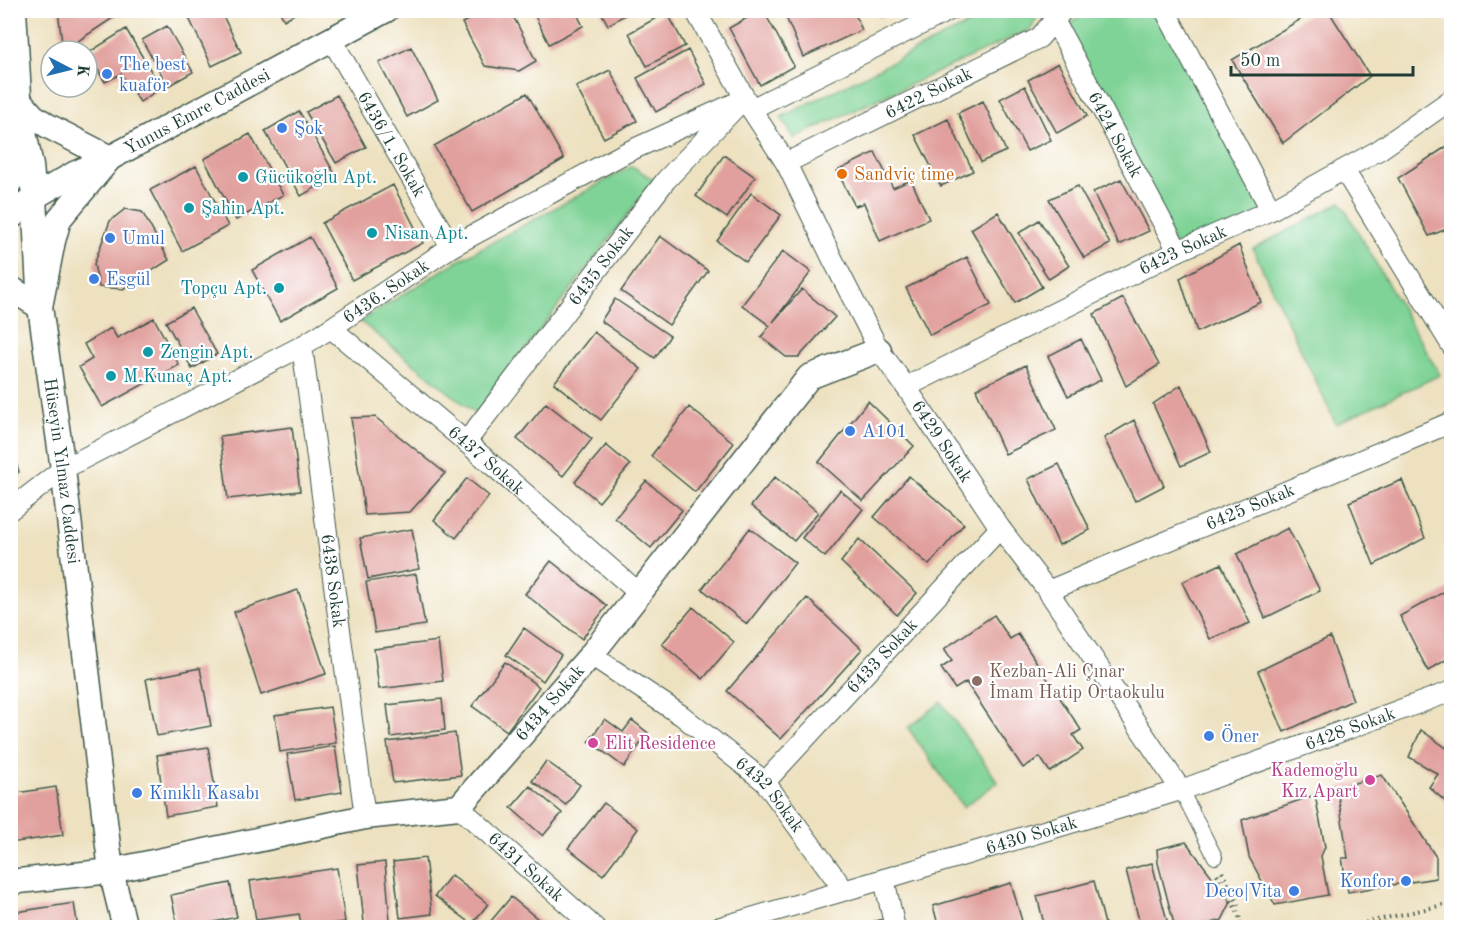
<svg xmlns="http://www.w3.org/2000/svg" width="1462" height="938" viewBox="0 0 1462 938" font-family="'Old Standard TT',serif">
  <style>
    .green { fill: #7fd396; stroke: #4f8865; stroke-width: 1.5 }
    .building { fill: #e1a09d }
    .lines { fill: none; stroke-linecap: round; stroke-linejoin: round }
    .pedestrian-casing { stroke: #3e5649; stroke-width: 16 }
    .minor-casing { stroke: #3e5649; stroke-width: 22 }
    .tertiary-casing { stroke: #3e5649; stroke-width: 27 }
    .path { stroke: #3e5649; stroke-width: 4; stroke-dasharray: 1.5 4.5; stroke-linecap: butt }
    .pedestrian { stroke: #fff; stroke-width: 14 }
    .minor { stroke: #fff; stroke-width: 20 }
    .tertiary { stroke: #fff; stroke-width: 24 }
    .shop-dot { fill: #3f7fe0; stroke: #fff; stroke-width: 2 }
    .food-dot { fill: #e8710a; stroke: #fff; stroke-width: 2 }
    .culture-dot { fill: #0f9aa8; stroke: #fff; stroke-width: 2 }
    .education-dot { fill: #8d6e63; stroke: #fff; stroke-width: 2 }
    .hotel-dot { fill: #d1479c; stroke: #fff; stroke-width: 2 }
    .labels { text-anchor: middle; stroke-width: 4.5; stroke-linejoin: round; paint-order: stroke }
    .shop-label { font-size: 18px; fill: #366cbe; stroke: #fff; text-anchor: start }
    .street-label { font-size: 18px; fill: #1f3d34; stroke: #fff }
    .food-label { font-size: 18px; fill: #c56008; stroke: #fff; text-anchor: start }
    .culture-label { font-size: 18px; fill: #0d838f; stroke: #fff; text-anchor: start }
    .education-label { font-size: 18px; fill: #785e54; stroke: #fff; text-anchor: start }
    .hotel-label { font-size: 18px; fill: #b23c85; stroke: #fff; text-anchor: start }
  </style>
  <rect width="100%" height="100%" fill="#fff"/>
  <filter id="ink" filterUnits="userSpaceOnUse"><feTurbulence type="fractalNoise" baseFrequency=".0167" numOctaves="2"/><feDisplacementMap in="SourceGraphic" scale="12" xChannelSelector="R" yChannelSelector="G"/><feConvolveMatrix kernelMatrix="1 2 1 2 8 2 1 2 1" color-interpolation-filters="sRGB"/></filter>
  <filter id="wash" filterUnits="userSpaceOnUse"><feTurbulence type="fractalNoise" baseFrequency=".008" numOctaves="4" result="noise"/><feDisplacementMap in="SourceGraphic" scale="24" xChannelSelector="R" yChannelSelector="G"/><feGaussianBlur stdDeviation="1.35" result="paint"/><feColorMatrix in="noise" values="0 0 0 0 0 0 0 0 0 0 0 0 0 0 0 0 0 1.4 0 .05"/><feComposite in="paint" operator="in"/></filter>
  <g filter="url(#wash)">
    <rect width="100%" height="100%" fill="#ede1c0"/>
    <path class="green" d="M995,11H1040L1031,29L794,138L781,117Z
      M1086,11H1155L1271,210L1178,251L1067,27Z
      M632,166L654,180L476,414L360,321L456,262Z
      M1341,202L1440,375L1336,424L1253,249Z
      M941,702L998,782L963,807L908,728Z"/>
    <g id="blocks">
      <path class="building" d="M58,10H125L63,51Z
        M204,10H220L241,52L212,66L189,18Z
        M279,10H301L284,20Z
        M486,10H510L536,61L519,71L485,66L462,23Z
        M532,10H575L583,26L549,44Z
        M600,10H633L608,25Z
        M761,10H763L794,66L760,85L729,28Z
        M783,10H853L862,30L803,57Z
        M877,10H896L881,18Z
        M1316,10H1328L1370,76L1283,143L1232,60Z
        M667,12L685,46L647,66L629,33Z
        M167,26L193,72L168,86L142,40Z
        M126,29L161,88L140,102L121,74L105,82L88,53Z
        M411,47L438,100L407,117L379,63Z
        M688,50L706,84L656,112L637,78Z
        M1058,63L1087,116L1057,133L1028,80Z
        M610,70L637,121L604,138L576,87Z
        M1025,86L1051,140L1027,151L1000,99Z
        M527,93L564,159L472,212L434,146Z
        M337,95L366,147L336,163L306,112Z
        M983,101L1006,151L981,162L958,113Z
        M299,111L336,176L301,196L265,131Z
        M948,119L973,171L941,186L915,135Z
        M250,134L283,195L236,220L204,159Z
        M1452,143V227L1429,236L1398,178Z
        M875,152L893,188L911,180L929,219L880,241L864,203L855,206L837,171Z
        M724,155L755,177L727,218L696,196Z
        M196,166L228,226L182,251L150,190Z
        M1121,179L1149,231L1119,245L1093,192Z
        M393,185L423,243L352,280L322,223Z
        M1078,186L1110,244L1084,258L1049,199Z
        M751,193L781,215L746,262L717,241Z
        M125,209L142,212L169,260L123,289L99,287L94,264L110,221Z
        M998,212L1042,287L1015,303L971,229Z
        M1039,220L1069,266L1049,279L1019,233Z
        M660,236L708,271L669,325L621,291Z
        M310,237L338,288L280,321L252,270Z
        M1239,245L1261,302L1197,332L1180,278Z
        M783,251L811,272L773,322L802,289L835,317L799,357H786L761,337L770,326L742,305Z
        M967,257L991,305L930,335L906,288Z
        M1123,298L1159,365L1126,386L1094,314Z
        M615,299L670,336L655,358L601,321Z
        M191,308L217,354L192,369L166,322Z
        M154,318L179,365L102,407L79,367L92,359L84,344L111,328L117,338Z
        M594,332L641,369L601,420L554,383Z
        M1081,339L1101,380L1068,396L1048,356Z
        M1026,365L1056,430L1005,454L976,389Z
        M1181,385L1211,452L1181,466L1153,404Z
        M868,401L914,446L863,501L819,462Z
        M546,403L592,439L563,476L517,439Z
        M689,407L734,443L695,492L651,456Z
        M375,417L445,473L410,512L365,515L351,418Z
        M1134,420L1164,486L1135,501L1104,438Z
        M292,427L300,491L228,499L220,436Z
        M10,442L19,472L10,478Z
        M606,445L630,465L599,502L575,482Z
        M1059,464L1090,530L1059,545L1028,479Z
        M909,476L964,524L929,565L874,517Z
        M775,477L818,512L794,541L751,506Z
        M467,478L489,496L456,538L434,520Z
        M1402,480L1425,538L1374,565L1349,502Z
        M646,481L682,510L651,548L615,518Z
        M840,490L863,509L825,557L802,538Z
        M750,528L795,563L747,624L702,589Z
        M1288,528L1320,591L1265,618L1237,554Z
        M412,529L419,569L368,579L360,538Z
        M859,539L917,593L897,615L841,562Z
        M551,561L607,606L582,639L525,594Z
        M1221,564L1250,623L1210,639L1182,582Z
        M416,574L425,625L375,633L366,582Z
        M1451,588L1452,656L1428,671L1400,616Z
        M298,590L326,674L261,695L234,612Z
        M807,598L862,649L781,739L727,691Z
        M693,607L734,642L703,679L662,644Z
        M994,615L1010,639L1018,634L1081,730L1073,735L1083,750L1050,772L1040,757L1023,768L966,682L955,689L941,668L952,661L944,649Z
        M524,628L561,655L543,681L506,655Z
        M1330,637L1353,700L1284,732L1258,671Z
        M438,641L443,681L379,689L374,649Z
        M505,662L539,687L507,731L472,706Z
        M200,668L211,726L157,736L146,679Z
        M442,699L445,730L391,737L387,705Z
        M330,707L336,743L280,752L275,715Z
        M605,719L623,732L632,720L648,733L624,767L589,741Z
        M1421,730L1452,752V807L1429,787L1438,774L1409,757Z
        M455,733L461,775L393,783L387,742Z
        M335,746L342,792L295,800L287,754Z
        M208,747L218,807L166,816L157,755Z
        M546,761L580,785L566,805L532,781Z
        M1382,775L1436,857V878L1348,892L1342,858H1348L1337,788Z
        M530,786L562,813L543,836L511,808Z
        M56,787L63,835L10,843V794Z
        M1315,795L1325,847L1321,856L1328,895L1275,905L1249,857L1242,820Z
        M604,803L638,829L603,875L568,848Z
        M1186,842L1231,902L1222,920L1193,928H1175L1158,863L1157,849Z
        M425,858L432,914L400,918L393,862Z
        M385,862L390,921L364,923L358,865Z
        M1152,863L1169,928H1141L1126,870Z
        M337,868L345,922L302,927L299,914L256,920L250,881Z
        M451,875L488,904L472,924L435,896Z
        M1094,881L1106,928H1045L1037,896Z
        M230,883L237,917L186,928H178L171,895Z
        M1011,883L1024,928H939L933,906Z
        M511,897L549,928H485Z
        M74,903L78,928H18L16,912Z
        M888,918L890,928H851V927Z"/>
    </g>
  </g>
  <g filter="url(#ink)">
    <use href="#blocks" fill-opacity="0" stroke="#3e5649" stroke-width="1.5"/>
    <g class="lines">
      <g class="pedestrian-casing">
        <path id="pedestrian" d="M1181,790L1215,857"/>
      </g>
      <g class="minor-casing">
        <g id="minor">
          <path id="s1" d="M695,10L751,109L786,163L833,260L879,350L906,387L1000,528L1048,591L1181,790"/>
          <path d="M1165,10L1271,210"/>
          <path id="s2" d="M1054,20L1178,251"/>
          <path id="s3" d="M332,40L451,247"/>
          <path d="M751,109L950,10"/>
          <path id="s4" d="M786,163L1039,38L1063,10"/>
          <path d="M1344,170L1452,346"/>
          <path id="s5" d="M331,328L466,442L640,594"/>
          <path id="s6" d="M302,346L365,817"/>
          <path id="s7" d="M906,387L1178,251L1271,210L1379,150L1452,99"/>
          <path id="s8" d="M466,442L666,180L736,107"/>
          <path id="s9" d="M10,510L63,469L302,346L331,328L451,247L625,153L744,99"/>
          <path id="s10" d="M1048,591L1452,422"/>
          <path id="s11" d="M591,655L681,715L765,782L844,890"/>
          <path id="s12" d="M765,782L1000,528"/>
          <path id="s13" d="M459,807L595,928"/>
          <path d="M884,879L895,928"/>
          <path id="s14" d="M717,928L884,879L1181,790L1452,691"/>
        </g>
      </g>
      <g class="tertiary-casing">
        <g id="tertiary">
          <path id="s15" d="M14,10L20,113L31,166L34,197L40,307L63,469L111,871L125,928"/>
          <path d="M10,182L17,153L19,134"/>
          <path id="s16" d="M10,218L34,197L76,173L110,158L386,10"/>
          <path d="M10,288L40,307L53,241L59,219L110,158L48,126L33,116L19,100"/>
          <path id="s17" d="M10,882L111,871L365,817L459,807L591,655L809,377L879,350"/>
        </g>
      </g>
      <path class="path" d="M1222,872L1239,906
        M1217,874L1239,915L1241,928
        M1342,928L1452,903"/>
      <use href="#pedestrian" class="pedestrian"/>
      <use href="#minor" class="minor"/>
      <use href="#tertiary" class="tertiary"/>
    </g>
  </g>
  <g class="shop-dot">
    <circle cx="107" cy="74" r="6"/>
    <circle cx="282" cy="128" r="6"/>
    <circle cx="110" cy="238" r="6"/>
    <circle cx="94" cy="279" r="6"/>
    <circle cx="850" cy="431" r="6"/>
    <circle cx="1209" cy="736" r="6"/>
    <circle cx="137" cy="793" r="6"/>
    <circle cx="1406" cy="881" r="6"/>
    <circle cx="1294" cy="891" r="6"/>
  </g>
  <circle class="food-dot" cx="842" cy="174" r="6"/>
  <g class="culture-dot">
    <circle cx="243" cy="177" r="6"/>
    <circle cx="189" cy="208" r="6"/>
    <circle cx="372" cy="233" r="6"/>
    <circle cx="279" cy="288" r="6"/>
    <circle cx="148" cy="352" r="6"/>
    <circle cx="111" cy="376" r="6"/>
  </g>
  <circle class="education-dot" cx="977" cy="681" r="6"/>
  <g class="hotel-dot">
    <circle cx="593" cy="743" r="6"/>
    <circle cx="1370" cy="780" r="6"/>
  </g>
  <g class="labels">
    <g class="shop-label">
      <text x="119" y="70">The best<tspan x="119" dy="21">kuaför</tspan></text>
      <text x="294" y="134">Şok</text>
      <text x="122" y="244">Umul</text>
      <text x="106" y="285">Esgül</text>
      <text x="862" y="437">A101</text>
      <text x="1221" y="742">Öner</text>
      <text x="149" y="799">Kınıklı Kasabı</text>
      <text x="1394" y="887" text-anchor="end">Konfor</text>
      <text x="1282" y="897" text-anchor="end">Deco|Vita</text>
    </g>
    <g class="street-label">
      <text dy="6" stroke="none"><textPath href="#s4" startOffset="159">6422 Sokak</textPath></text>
      <text dy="6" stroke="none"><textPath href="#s16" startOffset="216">Yunus Emre Caddesi</textPath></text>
      <text dy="6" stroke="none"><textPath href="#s2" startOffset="130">6424 Sokak</textPath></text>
      <text dy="6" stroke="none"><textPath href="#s3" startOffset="120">6436/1. Sokak</textPath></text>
      <text dy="6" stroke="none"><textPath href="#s7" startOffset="309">6423 Sokak</textPath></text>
      <text dy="6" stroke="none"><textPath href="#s8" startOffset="222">6435 Sokak</textPath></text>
      <text dy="6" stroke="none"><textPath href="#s9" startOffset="436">6436. Sokak</textPath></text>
      <text dy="6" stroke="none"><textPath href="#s1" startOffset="498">6429 Sokak</textPath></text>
      <text dy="6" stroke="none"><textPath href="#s5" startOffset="204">6437 Sokak</textPath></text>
      <text dy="6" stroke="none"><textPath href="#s15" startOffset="464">Hüseyin Yılmaz Caddesi</textPath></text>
      <text dy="6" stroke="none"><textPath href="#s10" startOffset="219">6425 Sokak</textPath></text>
      <text dy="6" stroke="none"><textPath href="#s6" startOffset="237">6438 Sokak</textPath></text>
      <text dy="6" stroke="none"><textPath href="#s12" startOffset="172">6433 Sokak</textPath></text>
      <text dy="6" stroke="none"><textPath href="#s17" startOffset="594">6434 Sokak</textPath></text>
      <text dy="6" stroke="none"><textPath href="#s14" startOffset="664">6428 Sokak</textPath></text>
      <text dy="6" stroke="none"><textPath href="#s11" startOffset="228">6432 Sokak</textPath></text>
      <text dy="6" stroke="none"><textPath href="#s14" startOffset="328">6430 Sokak</textPath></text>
      <text dy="6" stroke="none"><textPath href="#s13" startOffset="90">6431 Sokak</textPath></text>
    </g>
    <g class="food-label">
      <text x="854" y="180">Sandviç time</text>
    </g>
    <g class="culture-label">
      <text x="255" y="183">Gücükoğlu Apt.</text>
      <text x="201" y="214">Şahin Apt.</text>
      <text x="384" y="239">Nisan Apt.</text>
      <text x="267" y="294" text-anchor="end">Topçu Apt.</text>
      <text x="160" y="358">Zengin Apt.</text>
      <text x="123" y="382">M.Kunaç Apt.</text>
    </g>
    <g class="education-label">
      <text x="989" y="677">Kezban-Ali Çınar<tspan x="989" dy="21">İmam Hatip Ortaokulu</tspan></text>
    </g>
    <g class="hotel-label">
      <text x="605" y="749">Elit Residence</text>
      <text x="1358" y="776" text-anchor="end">Kademoğlu<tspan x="1358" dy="21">Kız Apart</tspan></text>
    </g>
  </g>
  <rect width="1462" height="938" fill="none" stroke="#fff" stroke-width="36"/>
  <g transform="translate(69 69) rotate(97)"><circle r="28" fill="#ffffff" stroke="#a5b1ae" stroke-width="1.5"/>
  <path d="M0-4.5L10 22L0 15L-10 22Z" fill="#1f6fb2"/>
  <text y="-9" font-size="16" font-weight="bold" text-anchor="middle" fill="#1f3d34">K</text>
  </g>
  <path d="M1231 66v9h182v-9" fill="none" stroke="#1f3d34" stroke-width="3"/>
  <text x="1240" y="66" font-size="18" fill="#1f3d34" stroke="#ffffff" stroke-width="4.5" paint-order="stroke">50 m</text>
</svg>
